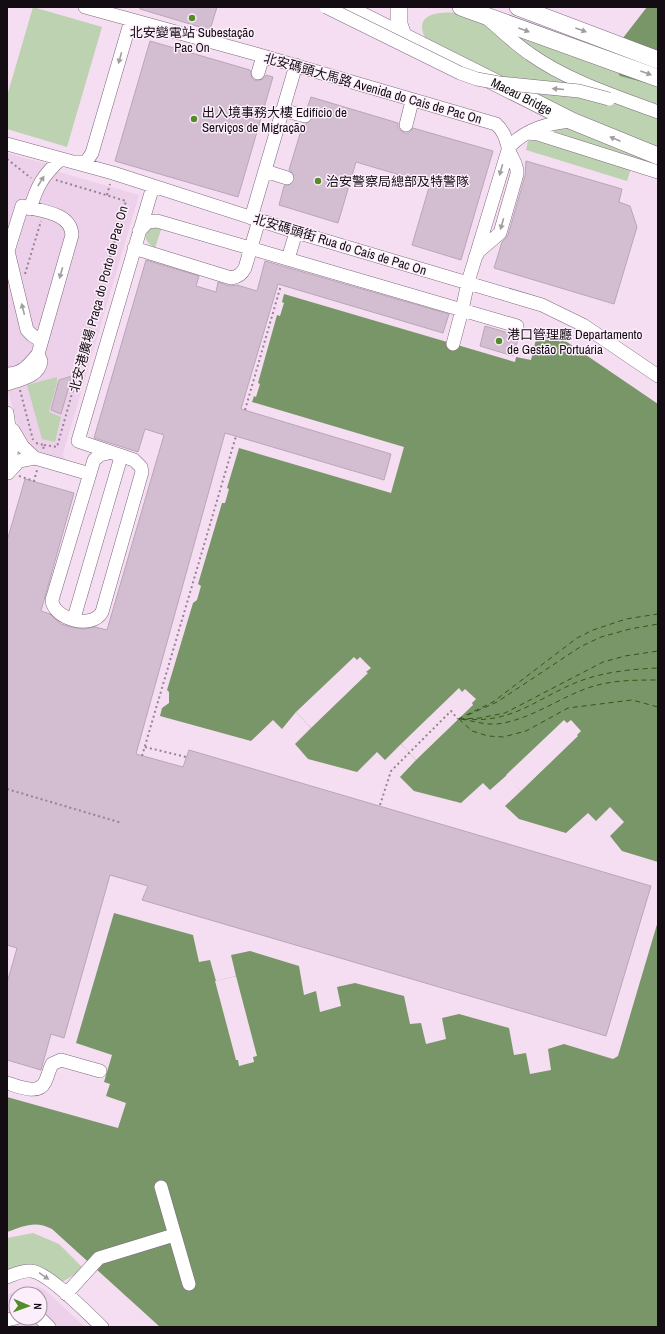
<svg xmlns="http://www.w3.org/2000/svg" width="665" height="1334" viewBox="0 0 665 1334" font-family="'Archivo Narrow','Noto Sans SC',sans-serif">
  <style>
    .built { fill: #edd0e9; fill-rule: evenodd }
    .green { fill: #bdd2b1 }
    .water { fill: #789667 }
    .pier { fill: #f5def2 }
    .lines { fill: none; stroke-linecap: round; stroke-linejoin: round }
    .ferry { stroke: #315813; stroke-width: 1; stroke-dasharray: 5 4; stroke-linecap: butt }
    .building { fill: #d3bdd0; stroke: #baa5b8 }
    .minor-tunnel { stroke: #d3bed1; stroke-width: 13; stroke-dasharray: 13 6; stroke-linecap: butt }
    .minor-casing { stroke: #7e6a7c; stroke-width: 14 }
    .major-casing { stroke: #7e6a7c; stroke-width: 18 }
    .path { stroke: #948392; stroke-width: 2; stroke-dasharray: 2 3; stroke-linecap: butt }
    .minor { stroke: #fff; stroke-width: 13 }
    .major { stroke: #fff; stroke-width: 17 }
    .minor-bridge-casing { stroke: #7e6a7c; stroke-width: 14; stroke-linecap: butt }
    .minor-bridge { stroke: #fff; stroke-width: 13 }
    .oneway { fill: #a19ea1 }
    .poi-dot { fill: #538c28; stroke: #fceffb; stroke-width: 1.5 }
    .labels { text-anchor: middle; stroke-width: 3; stroke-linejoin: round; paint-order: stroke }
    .poi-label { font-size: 13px; fill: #140c13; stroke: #fceffb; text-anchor: start }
    .street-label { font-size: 13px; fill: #140c13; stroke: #fceffb }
  </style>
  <rect width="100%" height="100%" fill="#f5def2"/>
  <path class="built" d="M7,153L47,164L59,172L139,195L63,454L65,461L32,452L22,442L7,388Z
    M38,1287L45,1290L85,1327H7V1294ZM16,1294H40V1318H16Z"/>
  <path class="green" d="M33,7L102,27L67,147L7,129V96Z
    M457,7L658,86V150L525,90L426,39C412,15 438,11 455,13Z
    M565,127L658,161V168L547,129Z
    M538,140L631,168L627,181L526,150L528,141Z
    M152,227H162L155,248C145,242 142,236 152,227Z
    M57,377V383L49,412L61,417L55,442L42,439L27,385Z
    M33,1233L59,1244L84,1269L62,1282C38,1262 37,1263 7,1272V1238Z"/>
  <path class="water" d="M647,7H658V86L620,76L609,56Z
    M284,294L515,362L516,357L531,360L539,327L564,340L658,404V862L622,851L610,836L624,822L610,807L596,821L588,813L566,833L519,819L505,806L521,791L507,775L490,790L483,783L461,803L414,791L400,777L416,760L401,744L385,760L377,752L357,772L308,759L295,744L311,728L296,712L282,729L273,720L251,741L160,716L162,708L169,703V692L167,690L193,603L197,600L201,586L198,584L222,503H225L229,489L227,488L239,448L391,493L404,447L252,402L254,396L256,397L260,384L258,383L277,315L280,316L284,303L282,302Z
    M114,913L193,935L199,962L210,960L216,981L236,976L231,955L250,951L299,966L304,995L316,991L320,1012L341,1006L337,987L355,983L404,996L410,1024L421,1023L426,1044L446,1039L442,1018L459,1014L509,1028L514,1055L526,1053L530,1074L551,1070L548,1049L564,1044L613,1059L618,1056L658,921V1327H160L52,1229C35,1220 24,1226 7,1232V1097L118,1128L126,1103L106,1096L110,1084L104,1082L112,1055L76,1043Z"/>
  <path class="pier" d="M354,657L357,660L360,657L371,668L366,672L368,673L311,728L296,712Z
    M459,688L462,692L465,689L476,699L472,703L473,705L416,760L401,744Z
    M564,720L567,723L571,720L581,731L577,735L578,736L521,791L506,775Z
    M236,976L257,1056L253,1057L254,1062L239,1066L238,1060H236L215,981Z"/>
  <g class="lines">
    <path class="ferry" d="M468,715L497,702L580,647L601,637L630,629L658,624
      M458,719L493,702L577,638L593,630L626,619L658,614
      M459,719L480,718L505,713L603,662L625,656L658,651
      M459,719L472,731L488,736L503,737L526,731L568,708L632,700L658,707
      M461,719C473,721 485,725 497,724C529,720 556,700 585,689C609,680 633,680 658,680
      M463,719C514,724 536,698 580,681C604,672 632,669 658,668"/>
  </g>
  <path class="building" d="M140,7H217L210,30L140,9Z
    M150,41L250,70L252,78L256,81L263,79L266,75L273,77L238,197L115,161Z
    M311,97L398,123V128L404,133H409L413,128L493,151L461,260L412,245L430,184L356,162L338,223L279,205L284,186L292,184L295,180L293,173L289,170L303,124H307L313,118V114L307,108Z
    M526,161L622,189L619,202L630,206L637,227L614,304L494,268L502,242L508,235L525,176Z
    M146,260L199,276L196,286L216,292L218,282L229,286L237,285L257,291L265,261L449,314L443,333L278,284L241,409L391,454L384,480L225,433L136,754L183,767L189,750L651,886L606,1036L142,900L148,886L110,875L64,1038L51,1034L41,1070L7,1060V983L17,948L7,945V541L25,479L74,493L41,611L50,614L61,624L71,627L83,629L95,627L107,630L164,435L145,429L138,452L94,438Z
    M485,326L519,336L513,356L480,346Z
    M72,376L61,414L51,410L59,380Z"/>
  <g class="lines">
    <path class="minor-tunnel" d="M287,178L297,180L303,174L316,127L313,120L305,116"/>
    <g class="minor-casing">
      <path id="minor" d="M85,7L256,54L496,124C506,133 506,142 510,153C513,160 518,166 517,174L500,233L479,251L475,258
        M488,19C502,31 515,44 530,54C568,81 615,96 658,112
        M258,73L261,63L267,57
        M282,110L305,116
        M406,125L412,101
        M527,133L538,134L658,172
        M7,144L113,173L296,232L542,305L583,325L658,376
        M75,162H86L92,153L131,20
        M265,171L287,178
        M30,209C37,186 43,175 61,159
        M251,218L296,65
        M139,231L148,222L157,221L517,326
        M134,248L231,278C238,277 242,274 245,268L259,220
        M288,259L296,232
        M453,344L462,310L468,282L509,147C526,129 548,123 572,121
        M7,374C22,374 29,365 38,354L72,235C71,212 39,211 22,206L8,251L27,330L32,335L41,341
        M7,384C19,380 40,376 41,361L38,354
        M7,413L12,447L8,473
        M13,430L23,447L35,458
        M108,453L100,455L94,460L52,600C53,619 92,630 102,612L142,472L141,467L134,460L78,441L153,186
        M8,473L19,461L35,458L90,474
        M74,618L121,457
        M7,1083C18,1086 38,1096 45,1082C48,1076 49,1070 52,1064L61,1060L100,1071
        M161,1187L189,1284
        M7,1277C15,1274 23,1270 31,1271C48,1272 88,1314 102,1327
        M66,1294L99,1258L174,1235
        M40,1318L49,1327
        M7,1320L16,1318"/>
    </g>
    <g class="major-casing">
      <g id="major">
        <path id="s1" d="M345,7L572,121L658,156"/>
        <path d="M399,7V24L403,36"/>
        <path d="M461,7L658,78"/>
        <path d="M518,7L658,60"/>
      </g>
    </g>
    <path class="path" d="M7,159L31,178
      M107,195L110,184
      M25,274L41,221
      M20,390L33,440
      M245,410L281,285
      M36,443L44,445L43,450
      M44,445L57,447L126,201L56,180
      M19,476L34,481L37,470
      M145,747L186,757
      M142,756L236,436
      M7,789L122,823
      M380,805L391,771L451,711L458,719"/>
    <use href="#minor" class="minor"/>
    <use href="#major" class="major"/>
    <g class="minor-bridge-casing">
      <path id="minor-bridge" d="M326,7L460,73L477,79L499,83L579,91L609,99"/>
    </g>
    <use href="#minor-bridge" class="minor-bridge"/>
  </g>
  <defs><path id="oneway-solid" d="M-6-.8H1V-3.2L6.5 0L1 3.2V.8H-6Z"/></defs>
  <g class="oneway">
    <use href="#oneway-solid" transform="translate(524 30) rotate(20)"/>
    <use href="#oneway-solid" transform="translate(581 30) rotate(20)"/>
    <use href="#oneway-solid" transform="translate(120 58) rotate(106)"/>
    <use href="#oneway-solid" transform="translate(646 73) rotate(20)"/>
    <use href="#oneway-solid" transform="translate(558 89) rotate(-175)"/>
    <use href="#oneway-solid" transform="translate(615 139) rotate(-157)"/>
    <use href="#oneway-solid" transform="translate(501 170) rotate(106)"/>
    <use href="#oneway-solid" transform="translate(41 181) rotate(-58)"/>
    <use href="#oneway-solid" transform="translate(502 224) rotate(106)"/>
    <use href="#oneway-solid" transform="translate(61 273) rotate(106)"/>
    <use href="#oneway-solid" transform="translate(23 309) rotate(-104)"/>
    <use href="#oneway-solid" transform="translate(44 1276) rotate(34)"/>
  </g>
  <g class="poi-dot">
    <circle cx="192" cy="18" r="4"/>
    <circle cx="194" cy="119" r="4"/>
    <circle cx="318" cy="181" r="4"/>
    <circle cx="499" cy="341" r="4"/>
  </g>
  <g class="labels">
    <g class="poi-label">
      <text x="192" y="37" text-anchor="middle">北安變電站 Subestação<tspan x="192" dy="15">Pac On</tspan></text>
      <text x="202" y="117">出入境事務大樓 Edifício de<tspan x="202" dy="15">Serviços de Migração</tspan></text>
      <text x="326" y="186">治安警察局總部及特警隊</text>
      <text x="507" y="339">港口管理廳 Departamento<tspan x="507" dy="15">de Gestão Portuária</tspan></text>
    </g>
    <g class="street-label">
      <text transform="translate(373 88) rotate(16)" y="5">北安碼頭大馬路 Avenida do Cais de Pac On</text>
      <text dy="5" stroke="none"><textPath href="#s1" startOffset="198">Macau Bridge</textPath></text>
      <text transform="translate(340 244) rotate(17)" y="5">北安碼頭街 Rua do Cais de Pac On</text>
      <text transform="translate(98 299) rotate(-75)" y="5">北安港廣場 Praça do Porto de Pac On</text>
    </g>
  </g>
  <rect width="665" height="1334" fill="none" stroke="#140c13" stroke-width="16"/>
  <g transform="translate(28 1306) rotate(92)"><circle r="19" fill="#fceffb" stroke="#9f949e"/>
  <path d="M0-3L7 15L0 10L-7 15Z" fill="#538c28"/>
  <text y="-6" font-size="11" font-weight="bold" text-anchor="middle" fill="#140c13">N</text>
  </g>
</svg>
